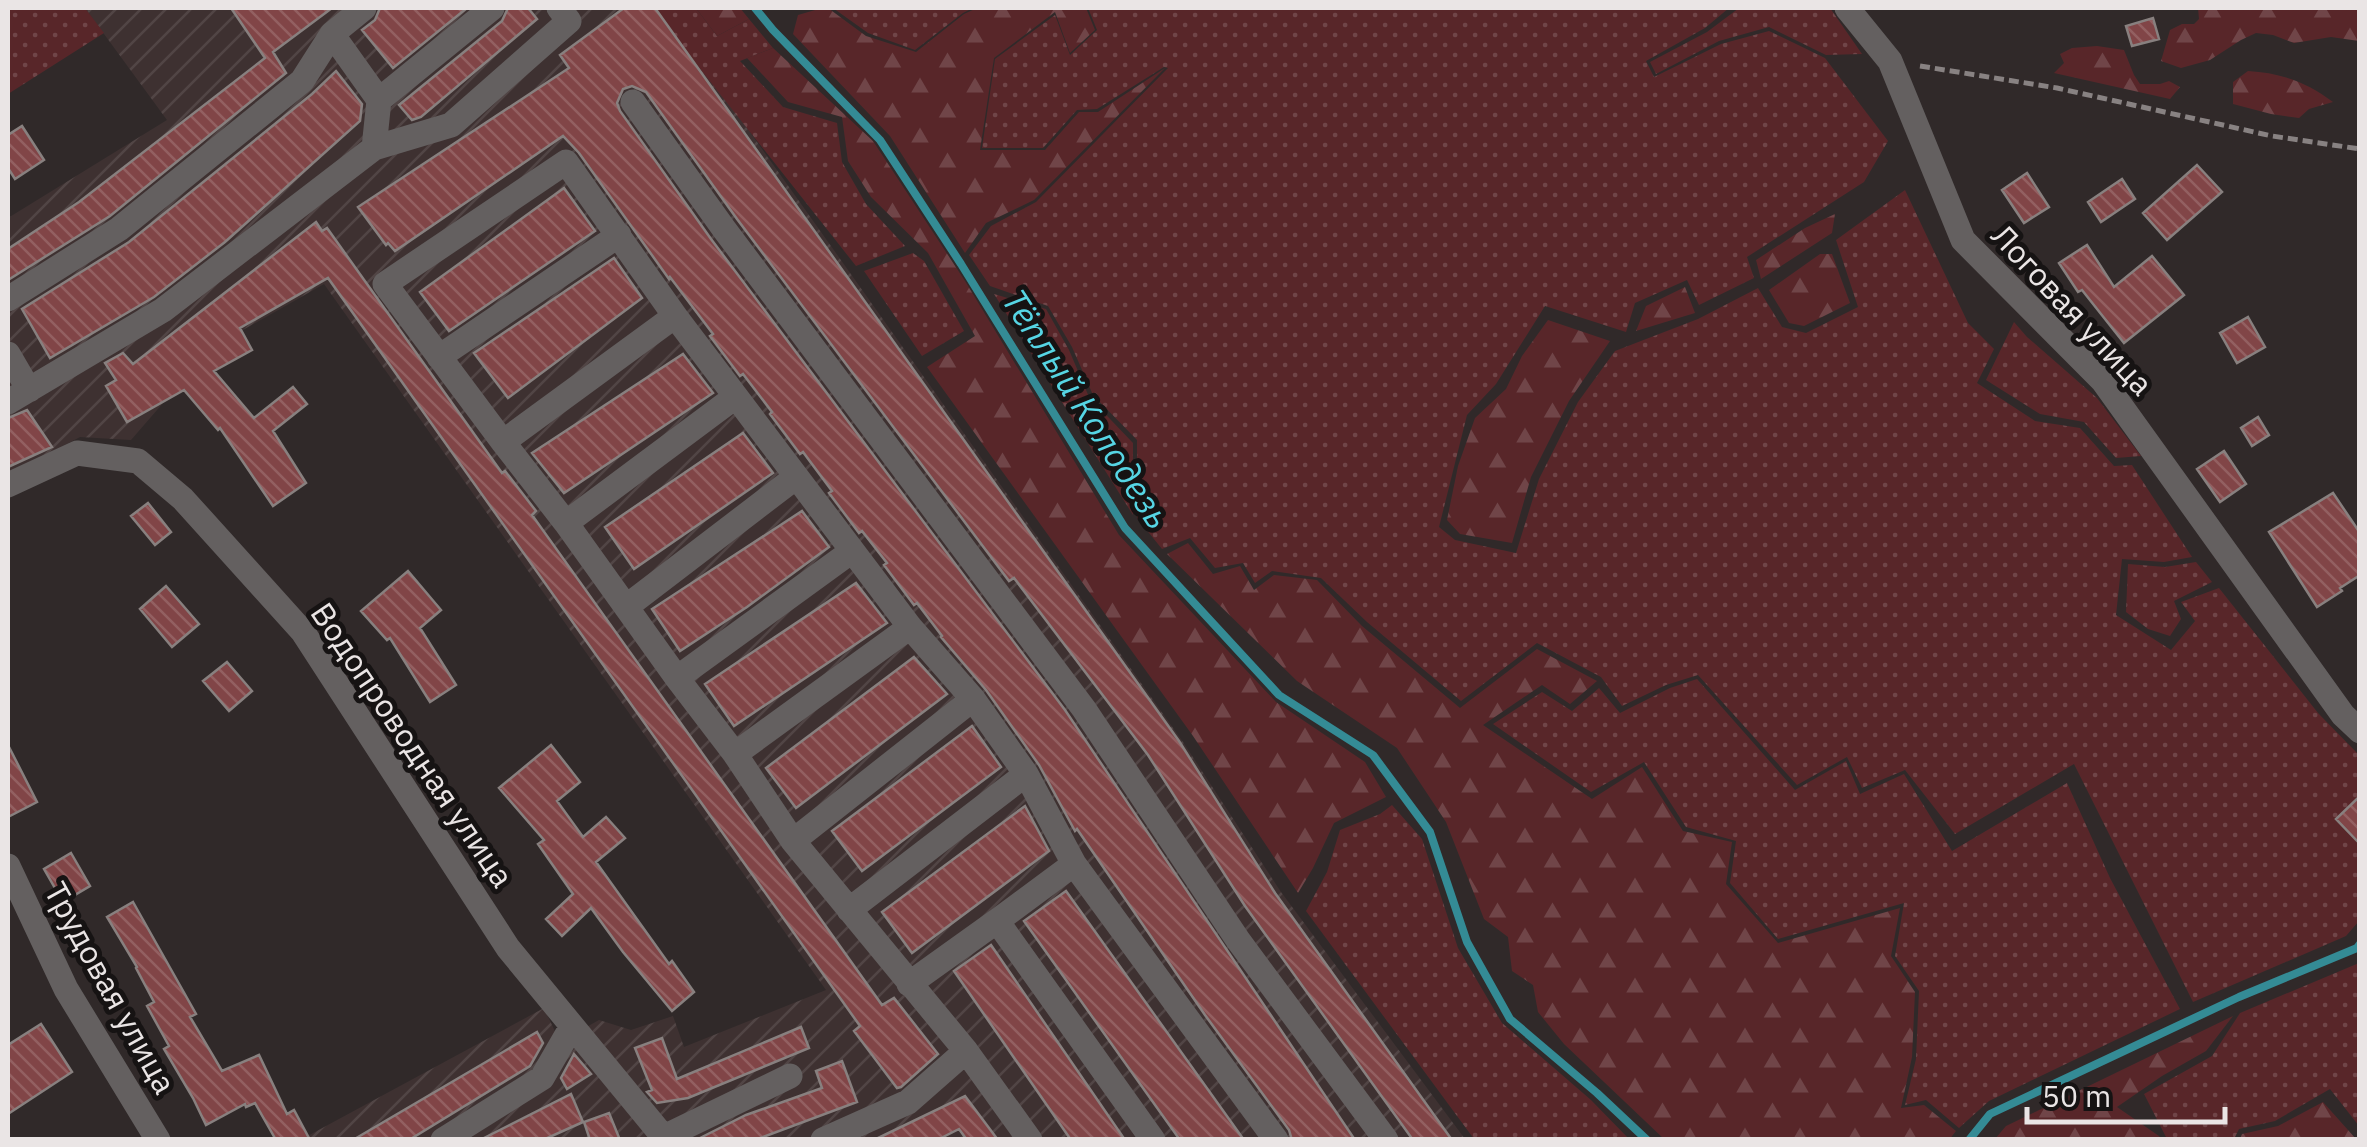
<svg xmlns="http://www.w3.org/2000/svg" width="2367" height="1147" viewBox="0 0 2367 1147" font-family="'IBM Plex Sans',sans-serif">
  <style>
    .industrial { fill: url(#industrial-furrows) }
    .grass { fill: url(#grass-dots) }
    .forest { fill: url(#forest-firs) }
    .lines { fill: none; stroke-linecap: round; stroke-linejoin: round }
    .stream { stroke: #348b95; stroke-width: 8 }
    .building { fill: url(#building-back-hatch); stroke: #88807f; stroke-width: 2.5 }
    .path { stroke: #888282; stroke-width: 5; stroke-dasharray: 10 5; stroke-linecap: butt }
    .minor { stroke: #646060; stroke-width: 25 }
    .labels { text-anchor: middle; stroke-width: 10; stroke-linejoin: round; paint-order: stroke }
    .street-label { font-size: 32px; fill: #eae5e5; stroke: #161313 }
    .water-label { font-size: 35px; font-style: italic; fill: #56d5e4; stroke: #161313 }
  </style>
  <defs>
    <pattern id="industrial-furrows" width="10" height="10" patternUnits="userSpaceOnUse" patternTransform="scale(2.5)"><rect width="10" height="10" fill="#3e3131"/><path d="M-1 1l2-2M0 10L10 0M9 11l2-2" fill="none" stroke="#514545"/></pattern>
    <pattern id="grass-dots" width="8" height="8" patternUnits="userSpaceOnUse" patternTransform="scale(2.5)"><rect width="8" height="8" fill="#582629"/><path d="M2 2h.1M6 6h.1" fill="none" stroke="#704548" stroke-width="1.8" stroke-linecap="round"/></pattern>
    <pattern id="forest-firs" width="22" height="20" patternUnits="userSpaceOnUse" patternTransform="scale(2.5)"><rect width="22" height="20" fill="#582629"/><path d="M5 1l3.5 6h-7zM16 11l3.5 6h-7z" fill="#704548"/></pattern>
    <pattern id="building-back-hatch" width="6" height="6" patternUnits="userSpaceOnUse" patternTransform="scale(2.5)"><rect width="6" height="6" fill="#814547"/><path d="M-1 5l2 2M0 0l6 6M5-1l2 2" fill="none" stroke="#936061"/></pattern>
  </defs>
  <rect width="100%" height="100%" fill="#302929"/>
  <path class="industrial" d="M85,8H662L1183,742L1281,892L1465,1139H302L544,1008L560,1042L599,1020L631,1030L673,1016L684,1047L826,990L324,284L160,377L170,395L131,440L80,437L8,475V218L167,120Z"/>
  <path class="grass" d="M8,8H85L104,33L8,94Z
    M652,8H696L717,36L749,19L773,48L740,61L783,107L837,123L842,162L866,204L905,246L856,266Z
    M833,8H973L963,13L915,50L868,33Z
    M1088,8H1729L1705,28L1646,61L1654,77L1721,44L1769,31L1825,58L1888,141L1864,182L1747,257L1754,278L1699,305L1687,280L1635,303L1626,332L1545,306L1496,384L1467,415L1439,527L1455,540L1516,553L1539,479L1578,402L1615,351L1698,319L1758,288L1782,327L1806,333L1858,307L1836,240L1905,190L1968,323L1994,349L1977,383L2035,421L2080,428L2114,466L2132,465L2192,557L2164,562L2122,559L2116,615L2171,650L2195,621L2181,602L2219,588L2318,713L2359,755V921L2346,936L2193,1002L2074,764L1955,834L1905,770L1862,788L1847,757L1797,785L1698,675L1666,685L1622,706L1601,677L1537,643L1461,701L1367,622L1321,578L1272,571L1255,583L1243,563L1215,568L1190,538L1162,549L1137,518V440L1093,395L1072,347L1048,306L990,286L969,255L991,226L1036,202L1168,68L1164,67L1097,109L1077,110L1043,148H982L995,59L1055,15L1070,55L1097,30Z
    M1739,8H1830L1862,54L1826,55L1769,27L1719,41L1656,74L1650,62L1707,32Z
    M913,253L924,261L964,331L922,356L864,271Z
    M994,294L1046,309L1069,350L1089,397L1133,443V515Z
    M2014,322L2027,337L2097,398L2141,456L2116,458L2084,422L2040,414L1986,380Z
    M2196,562L2212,582L2174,601L2181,619L2170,636L2148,629L2126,612L2128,564L2165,567Z
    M1697,679L1795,790L1846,761L1860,794L1904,774L1952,851L2067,783L2110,878L2180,1009L1989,1101L1959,1128L1926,1100L1905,1105L1916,1059L1919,991L1895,956L1904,903L1778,939L1730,883L1736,841L1686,827L1644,762L1591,792L1493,724L1542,692L1572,711L1599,688L1620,713L1670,688Z
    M1392,805L1422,839L1458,948L1502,1023L1591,1100L1629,1139H1474L1306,911L1327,872L1340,830L1380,814Z
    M2359,963V1126L2330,1089L2275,1121L2239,1129L2234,1139H2167L2144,1094L2212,1056L2240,1013Z"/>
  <path class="forest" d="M696,8H740L749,19L717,36Z
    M822,8H828L866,36L916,52L964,14L977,8H1086L1095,30L1070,53L1055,12L994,58L980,150H1045L1079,112H1098L1165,68L1034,200L986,223L965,253L890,136L793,34L798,15Z
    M2198,8H2359V41L2331,37L2294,43L2273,35L2256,33L2241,40L2210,60L2181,68L2161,61L2170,30L2182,24H2194L2199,19Z
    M2097,46L2124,50L2134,75L2140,84H2160L2169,81L2180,87L2170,99L2054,73L2064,63L2060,54L2072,48Z
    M773,48L873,141L965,281L1119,535L1276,702L1365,762L1386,797L1334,823L1313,868L1298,893L1193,736L927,367L975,336L928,253L871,197L848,161L842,117L788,102L747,58Z
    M2248,71C2281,73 2307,82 2333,102L2309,109L2299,118L2271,114L2233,104V82Z
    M1835,214L1832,233L1761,279L1756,260L1805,228Z
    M1820,254H1832L1850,303L1804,326L1789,323L1769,290Z
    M1685,287L1695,313L1636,331L1646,306Z
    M1548,320L1610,341L1569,401L1531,477L1512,543L1460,534L1447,520L1458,466L1475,418L1506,389L1522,356Z
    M1188,543L1213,574L1240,566L1254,590L1274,575L1317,580L1362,626L1460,708L1537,649L1597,681L1570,704L1542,685L1483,725L1592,799L1642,767L1683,831L1732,842L1726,884L1778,943L1900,908L1891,956L1915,992L1912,1057L1901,1108L1924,1105L1956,1131L1949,1140L1664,1139L1564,1044L1538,1012L1533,985L1512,971L1508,937L1484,919L1446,822L1397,748L1297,681L1167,554Z
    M2233,1016L2206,1051L2162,1076L2117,1107L2159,1136L2161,1139H1995L2006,1126Z
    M2323,1102L2356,1139H2240L2242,1134L2278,1126Z"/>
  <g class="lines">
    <path class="stream" d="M755,8L773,30L880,140L961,264L1125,528L1279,695L1373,755L1430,832L1467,942L1510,1019L1597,1093L1647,1140
      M1969,1140L1990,1114L2239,997L2357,948L2360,944"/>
  </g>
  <path class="building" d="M231,8H332L273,52L286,73L110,216L8,280V249L79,202L265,58Z
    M380,8H467L393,68L362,30L375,20Z
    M508,8H528L537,19L421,117L412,120L399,105L502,21Z
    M624,8H655L1179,741L1275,893L1452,1140H1413L1245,906L1148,755L1014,578L1009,581L737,219L646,92L632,86L623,89L617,103L620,111L711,239L1065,710L1355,1140H1292L1289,1130L1205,1015L1077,829L1075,831L1039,765L986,690L941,637L942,636L917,603L914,605L884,565L887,563L862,531L859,533L829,493L832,491L803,452L800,454L770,414L772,412L743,374L740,376L710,336L713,334L670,277L669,279L579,153L563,136L395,251L388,243L386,245L358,207L569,68L560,55Z
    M2153,18L2159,39L2132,46L2126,26Z
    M336,71L362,104L360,121L225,242L154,297L50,358L22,309L129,242L312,94Z
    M22,126L44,160L15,179L8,168V135Z
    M2197,165L2222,192L2167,240L2143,213Z
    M2027,173L2049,207L2024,223L2002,190Z
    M2122,179L2135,199L2101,222L2088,202Z
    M564,188L595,231L449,331L420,292Z
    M316,222L322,231L327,228L502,473L505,471L536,511L532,515L882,1005L894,998L938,1054L901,1087L897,1088L854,1031L860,1026L328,278L240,328L252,350L214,371L254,418L293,387L307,404L273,431L306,483L273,506L220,428L218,430L184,390L127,422L106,386L116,380L105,363L123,353L133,364Z
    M2087,245L2114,287L2152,256L2184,295L2124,343L2082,290L2078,292L2059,263Z
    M614,258L642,298L508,398L474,353Z
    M2248,317L2265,347L2237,363L2220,333Z
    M683,354L713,393L564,493L532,453Z
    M27,410L52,447L8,467V418Z
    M2258,417L2269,435L2252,446L2241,428Z
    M743,433L773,473L634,569L605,527Z
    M2224,451L2246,484L2220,502L2197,469Z
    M2333,493L2360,533V575L2340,588L2342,591L2317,607L2269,532Z
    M148,503L171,532L155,545L131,516Z
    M802,511L829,547L747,607L680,651L652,609Z
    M408,571L441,610L420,628L456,685L430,702L390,638L387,640L361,611Z
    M856,583L887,623L734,726L705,684Z
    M166,586L199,624L172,647L140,609Z
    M914,657L947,694L796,808L766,768Z
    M227,662L252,691L229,711L203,681Z
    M972,726L1001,767L862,871L832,831Z
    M8,745L37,802L8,817Z
    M551,745L580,782L557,801L583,837L606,817L625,838L596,862L669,964L672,961L694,992L672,1011L623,952L591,908L562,936L546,919L573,894L538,844L544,840L499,788Z
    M2360,796V844L2336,819Z
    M1025,806L1049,851L912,953L882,912Z
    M71,853L90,886L63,902L44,869Z
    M1066,891L1244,1140H1180L1024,921Z
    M133,902L196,1014L190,1017L222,1071L259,1055L287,1114L294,1110L310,1140H276L255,1103L246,1107L245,1104L206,1125L193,1098L164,1049L169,1046L147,1006L154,1002L136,968L137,967L107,917Z
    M991,945L1125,1140H1071L954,971Z
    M41,1024L72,1072L8,1114V1045Z
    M801,1027L809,1048L688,1098L657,1103L647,1092L652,1090L635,1048L662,1038L677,1079Z
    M537,1032L543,1043L530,1066L409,1140H353Z
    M574,1054L591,1074L567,1089L561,1078Z
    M842,1061L857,1102L755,1140H696L746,1115L822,1088L816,1071Z
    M571,1094L583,1122L543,1140H480Z
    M965,1096L998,1140H967L959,1129L937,1140H874Z
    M609,1113L620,1140H590L584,1122Z"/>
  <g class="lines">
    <path class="path" d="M1920,66L2057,88L2272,136L2360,149"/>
    <path class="minor" d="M1847,8L1890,61L1963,240L2103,381L2343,715L2360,731
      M332,34L379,100L374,148
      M379,100L492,8
      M633,102L724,229L1084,709L1238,940L1386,1140
      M8,299L119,229L302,81L332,34L364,8
      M8,354L29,390
      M439,357L619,235
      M8,402L163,310L374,148L451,125L569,21L559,8
      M503,442L675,316
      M8,485L77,453L138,461L183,499L303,632L508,948L666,1140
      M566,523L735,397
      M626,607L796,477
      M677,678L852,551
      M735,754L910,627
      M793,841L973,699
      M1074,864L1276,1140
      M8,866L66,989L158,1140
      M849,910L1026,774
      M997,921L1074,864L1026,774L973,699L910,627L675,316L566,162L385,284L503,442L566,523L677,678L735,754L793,841L966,1051L1030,1140
      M909,984L997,921L1153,1140
      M664,1137L790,1076
      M443,1140L542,1078L572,1026
      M823,1140L908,1102L966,1051"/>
  </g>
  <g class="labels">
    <g class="street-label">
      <text transform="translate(2072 310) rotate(47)" y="11">Логовая улица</text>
      <text transform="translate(412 745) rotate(56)" y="11">Водопроводная улица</text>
      <text transform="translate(110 988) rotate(61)" y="11">Трудовая улица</text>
    </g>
    <g class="water-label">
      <text transform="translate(1086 409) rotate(57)" y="12">Тёплый Колодезь</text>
    </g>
  </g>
  <rect width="2367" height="1147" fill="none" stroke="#eae5e5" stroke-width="20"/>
  <path d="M2027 1107v15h198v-15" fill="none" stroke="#eae5e5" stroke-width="5"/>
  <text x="2042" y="1107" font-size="30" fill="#eae5e5" stroke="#161313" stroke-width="8" paint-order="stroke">50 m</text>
</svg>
